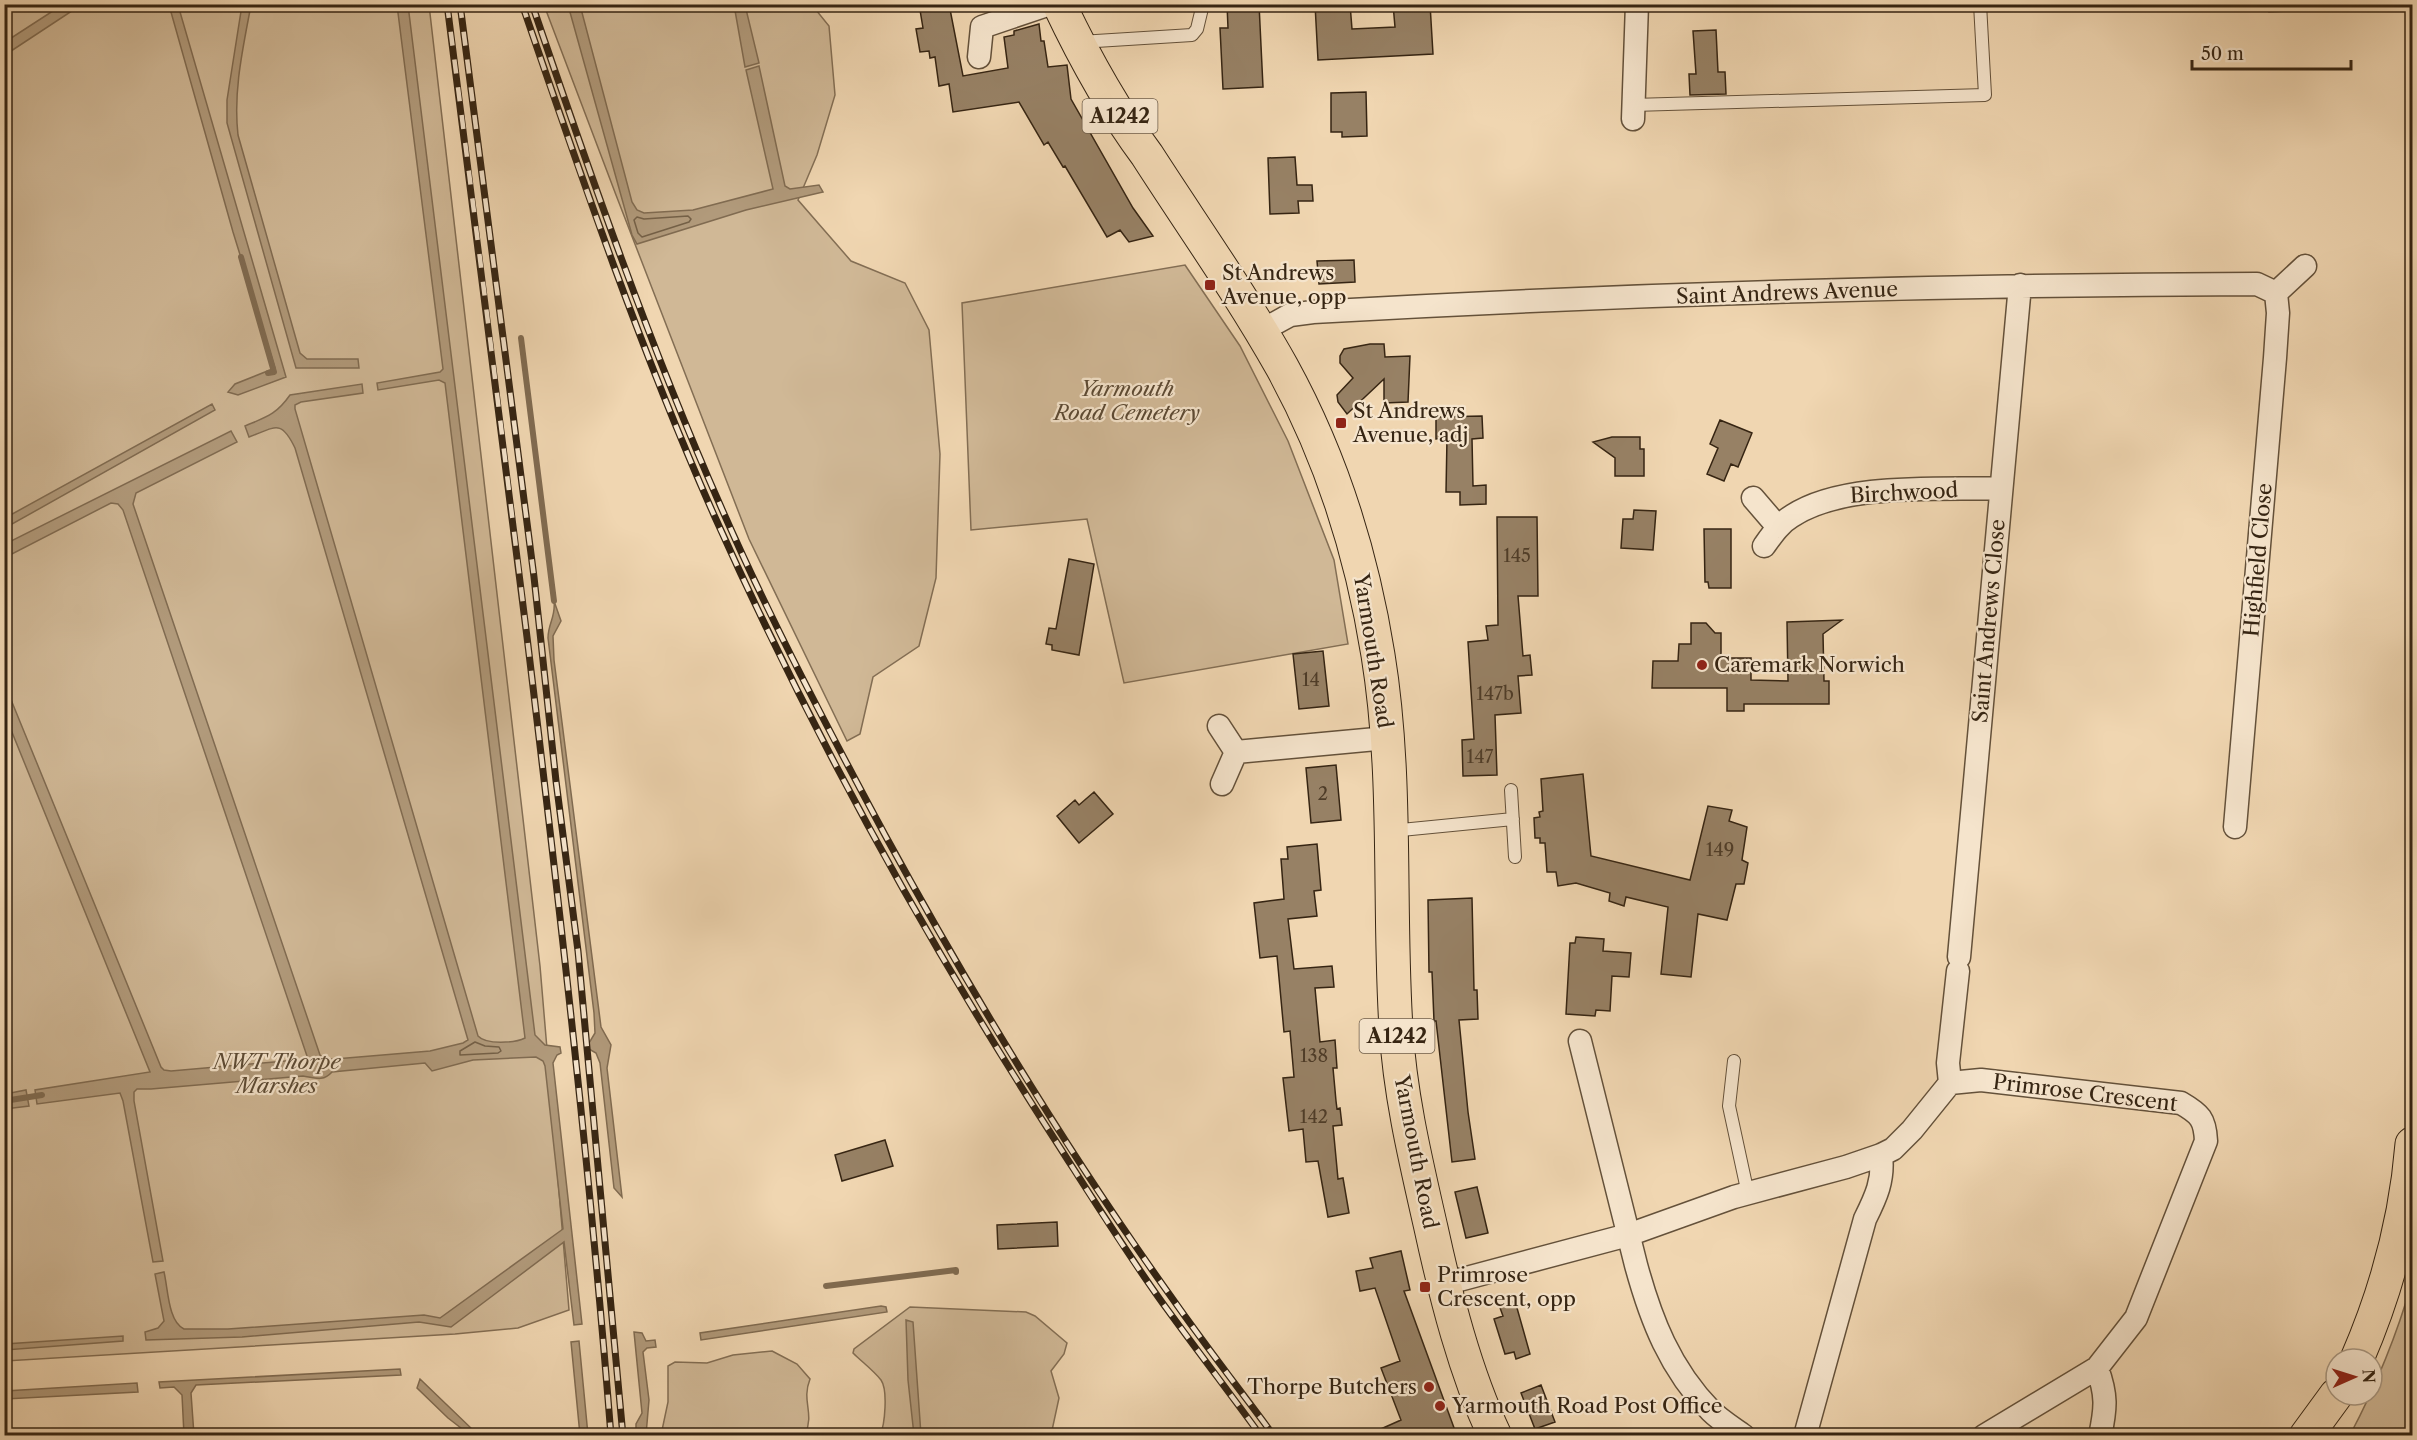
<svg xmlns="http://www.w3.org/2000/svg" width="2417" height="1440" viewBox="0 0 2417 1440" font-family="'Libre Caslon Text',serif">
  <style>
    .green { fill: #d0b896; stroke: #836e54; stroke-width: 1.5 }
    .water { fill: #b19a7b; stroke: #806b51; stroke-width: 1.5 }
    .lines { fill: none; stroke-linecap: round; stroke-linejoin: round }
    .shore { stroke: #746047; stroke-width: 1.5 }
    .stream { stroke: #806b51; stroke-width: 6 }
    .building { fill: #978165; stroke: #362513; stroke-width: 1.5 }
    .service-casing { stroke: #64513a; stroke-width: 14 }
    .minor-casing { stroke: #64513a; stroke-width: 25 }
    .primary-casing { stroke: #362513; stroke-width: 35 }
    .trunk-casing { stroke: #362513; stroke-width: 35 }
    .service { stroke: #f5e4cc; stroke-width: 12 }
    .minor { stroke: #f5e4cc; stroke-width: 22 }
    .primary { stroke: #f0d6b1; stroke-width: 33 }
    .trunk { stroke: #f0d6b1; stroke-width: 33 }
    .rail-casing { stroke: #362513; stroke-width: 7 }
    .rail { stroke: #f5e4cc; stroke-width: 4.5; stroke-dasharray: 14; stroke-linecap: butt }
    .poi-dot { fill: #8f2418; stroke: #f5e4cc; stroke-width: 2 }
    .labels { text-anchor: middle; stroke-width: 4.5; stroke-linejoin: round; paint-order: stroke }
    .number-label { font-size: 18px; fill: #4e3c28 }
    .shield { fill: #f5e4cc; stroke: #6f5e4a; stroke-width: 1.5 }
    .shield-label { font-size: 20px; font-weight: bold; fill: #362513 }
    .poi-label { font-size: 21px; fill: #362513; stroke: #f5e4cc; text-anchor: start }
    .street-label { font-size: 21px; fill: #362513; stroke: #f5e4cc }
    .park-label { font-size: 21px; font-style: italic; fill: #5c4a34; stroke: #f5e4cc }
  </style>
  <rect width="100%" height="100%" fill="#f0d6b1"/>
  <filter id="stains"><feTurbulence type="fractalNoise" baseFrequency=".00333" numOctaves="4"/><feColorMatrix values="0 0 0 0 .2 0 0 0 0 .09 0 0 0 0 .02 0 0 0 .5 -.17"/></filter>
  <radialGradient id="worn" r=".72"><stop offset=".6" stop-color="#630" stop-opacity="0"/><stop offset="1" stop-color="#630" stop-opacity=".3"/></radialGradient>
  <path class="green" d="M5,5H429L540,966L569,1310L518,1328L455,1334L5,1361Z
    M544,5H812L829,26L835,95L817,155L798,200L851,261L905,283L929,330L940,454L936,578L919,646L873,677L860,734L847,741L749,539L616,195Z
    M2355,5V7L2269,12V5Z
    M1185,265L1240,346L1288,441L1334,560L1348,644L1124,683L1087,519L971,530L962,303Z
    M2412,1282V1435H2350C2377,1384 2396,1338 2412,1282Z
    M910,1307L1026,1312L1035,1316L1067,1343L1064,1354L1051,1371L1059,1398L1051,1435H880C885,1425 888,1390 881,1380C873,1370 862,1362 853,1353L854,1349Z
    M772,1351L797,1364L810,1379C801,1402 815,1412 805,1435H661L668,1402V1366L675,1362L707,1363L733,1355Z"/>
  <path class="water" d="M62,5H81L5,55V42Z
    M169,5H178L286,377L238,395L228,392L235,384L275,368L233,232Z
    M242,5H251C243,48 233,91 238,135L300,353L307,359H358L359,368H296L227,123V100Z
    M397,5H408L535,1035L545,1045L560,1047L561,1053L557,1055L553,1063L582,1324L574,1325L564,1242L451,1327L419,1322L242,1337L146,1340L145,1332L158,1328L164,1321L155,1274L164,1272C168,1288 168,1322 184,1329H228L424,1315L440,1318L563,1229L545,1066L543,1061L536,1057L473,1060L432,1071L425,1063L332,1072C323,1082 315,1078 303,1076L151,1089H137L134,1092V1101L163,1261L153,1262L123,1101L120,1093L37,1104L35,1090L150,1072L5,715V685L161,1067L164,1070L171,1071L308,1059L123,510L118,504L111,503L10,555L5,544L231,431L237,442L136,493L133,504L320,1055L325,1059H335L430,1051L463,1043L468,1040L295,448C281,419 276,427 249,437L245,426C266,417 276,415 290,395L362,384L363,393L301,402L295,405V409L478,1036C486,1045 515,1043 525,1038L445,383L439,380L378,390L377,383L440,372L443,369Z
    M568,5H580L632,202L637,210L644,213L693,210L773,189L746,70L759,66L785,186L790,189L819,185L823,192L746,210L637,244L632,235Z
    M734,5H745L759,63L745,67Z
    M212,404L215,410L5,528V518Z
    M554,601L561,621L553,636L554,660L601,1027L611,1045L607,1068L622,1197L614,1188L600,1063L596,1053L589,1049V1043L595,1033L594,1013L548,638C548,623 556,617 554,601Z
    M26,1090L29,1106L5,1109V1094Z
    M881,1306L886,1307L887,1312L701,1340L700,1333Z
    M906,1320L913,1322L921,1435H914L908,1380Z
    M634,1332L642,1333L646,1341L655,1340L656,1347L647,1348L643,1352L649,1400L646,1435H636V1424L642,1413Z
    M123,1336V1341L5,1350V1344Z
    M579,1341L588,1435H580L571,1342Z
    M400,1369L401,1375L196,1385L191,1393L194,1435H184L182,1395L174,1387L160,1388L159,1382Z
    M420,1379L474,1431L481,1435H470L448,1418L417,1388Z
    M137,1383L138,1392L5,1399V1391Z"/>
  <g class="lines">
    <path class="shore" d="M688,216L691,219L689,222L642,237L638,233L634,220L637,217L644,219Z
      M475,1042L485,1046L499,1047L501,1051L498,1053L460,1055V1051Z"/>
    <path class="stream" d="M241,257L274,372L268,373
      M521,338L554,601
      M4,1101L42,1095
      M826,1286L956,1270V1272"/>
  </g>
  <path class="building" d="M919,4H949L963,76L1008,68L1004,37L1014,35V31L1039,24L1041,41H1044L1048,67L1067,65L1071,99L1133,208L1153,236L1129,242L1120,230L1107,237L1065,166L1063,167L1048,142L1044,145L1019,102L953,112L949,84L939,86L935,57L930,58L929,51L920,52L916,29L923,28Z
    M1227,4H1259L1263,87L1223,89L1220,28H1228Z
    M1315,4H1350L1352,29L1395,27L1393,4H1430L1433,54L1318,60Z
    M1716,30L1718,72H1725L1726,94L1690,95L1689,74H1696L1693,31Z
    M1366,92L1367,136L1342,137V132H1331V93Z
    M1295,157L1297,185H1312L1313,201H1298L1299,213L1270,214L1268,158Z
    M1354,260L1355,282L1319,284L1317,261Z
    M1370,344H1384L1385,357L1410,356L1408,402L1384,403V379L1347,414L1338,402L1337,395L1353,378L1340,363V356L1344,349Z
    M1482,416L1483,438L1472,439L1473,486L1486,485V504L1460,505V492H1446L1447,438L1436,439V417Z
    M1720,420L1752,433L1738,467L1731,464L1724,481L1707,474L1718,448L1710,444Z
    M1612,437H1640V449H1644V476H1615V458L1593,442Z
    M1634,510L1656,511L1653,550L1621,548L1623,519H1633Z
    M1497,517H1537L1538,596H1518L1523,656L1530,655L1532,675L1518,676L1521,713L1495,715L1497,775L1463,776L1462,740L1474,739L1468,642L1488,640L1486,626L1498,625Z
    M1704,529H1731V588H1709L1708,582H1705Z
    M1069,559L1094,564L1079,655L1052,650V645L1046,644L1049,628L1056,629Z
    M1842,620L1823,634L1824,681H1829V704H1744V711H1727V688H1652L1653,661H1678L1679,644H1691V623H1706L1715,633H1721V658H1751V680L1788,681L1787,622Z
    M1323,651L1329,706L1299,709L1293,654Z
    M1336,765L1341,820L1311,823L1306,768Z
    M1583,774L1591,856L1690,880L1708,806L1732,810L1729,821L1747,827L1742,860L1748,863L1744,884H1736L1727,920L1698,914L1691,977L1661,974L1668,907L1626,897L1624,906L1609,901L1610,893L1576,883L1558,886L1556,872H1547L1545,843H1540V838H1535L1534,818L1540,817L1539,812L1543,811L1541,779Z
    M1094,792L1113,814L1079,843L1057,816L1075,800L1079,805Z
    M1317,844L1321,890L1314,891L1317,916L1288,919L1294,969L1332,966L1334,987L1315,988L1320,1042L1335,1040L1337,1068H1333L1336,1101L1337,1109L1340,1108L1342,1125L1333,1126L1338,1179L1343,1178L1349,1213L1328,1217L1318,1161L1306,1162L1303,1129L1289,1131L1283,1078L1294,1077L1290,1031L1284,1032L1277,956L1260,958L1254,903L1284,899L1281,859H1288L1287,847Z
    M1472,898L1474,990H1477L1478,1019L1459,1020L1468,1112L1475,1159L1452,1162L1436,1021H1434L1432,972H1429L1428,900Z
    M1576,937L1604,939L1603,951L1631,953L1629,977L1612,976L1610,1011L1596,1010L1595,1016L1566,1014L1570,943H1575Z
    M885,1140L893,1166L842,1181L835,1155Z
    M1477,1187L1488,1233L1466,1238L1455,1192Z
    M1057,1222L1058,1246L998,1249L997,1225Z
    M1401,1251L1410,1290L1404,1291L1457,1436H1365L1401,1420L1381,1368L1400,1361L1375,1288L1360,1291L1356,1271L1373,1268L1370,1258Z
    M1515,1301L1530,1354L1516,1359L1514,1352L1505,1354L1494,1319L1503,1316L1499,1305Z
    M1541,1385L1555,1422L1535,1429L1521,1393Z"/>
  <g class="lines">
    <g class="service-casing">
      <path id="service" d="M1080,42L1192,35L1197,29L1203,4
        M1633,105L1985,95L1980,4
        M1511,790L1515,857
        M1391,831L1513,819
        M1734,1061L1729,1106L1748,1194"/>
    </g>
    <g class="minor-casing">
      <path id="minor" d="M979,57L982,27L1050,4
        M1633,119L1637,4
        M1261,331L1290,315L1313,312C1627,294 1942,285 2257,284L2276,293L2305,266
        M1753,498L1778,527
        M1764,546C1772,535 1780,523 1792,516C1844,482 1940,490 2001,488
        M1219,726L1236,752L1387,738
        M1222,784L1236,752
        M2235,827L2275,358L2278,313L2276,293
        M1959,957L2020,285
        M1580,1041L1636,1265C1651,1320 1670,1369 1711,1411C1720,1420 1733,1428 1744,1436
        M1950,1083L1948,1063L1958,971
        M1444,1284L1628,1235L1734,1197L1846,1167L1881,1155L1893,1149L1912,1130L1950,1083L1981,1080L2181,1103C2200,1114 2205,1119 2206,1141L2136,1318L2097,1368L1984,1436
        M2097,1368C2107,1395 2106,1408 2100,1436
        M1805,1436L1865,1219C1876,1197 1884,1180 1881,1155"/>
    </g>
    <g class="primary-casing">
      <path id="primary" d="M1059,4C1084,57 1112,108 1147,155C1192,225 1241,294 1282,367C1331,456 1362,555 1378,655C1398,778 1388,904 1396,1028C1400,1096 1416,1162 1431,1228C1446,1297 1465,1372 1495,1436"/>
    </g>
    <g class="trunk-casing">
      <path id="trunk" d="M2357,1359C2387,1290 2406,1219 2412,1144
        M2306,1436L2336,1395"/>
    </g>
    <use href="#service" class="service"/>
    <use href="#minor" class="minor"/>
    <use href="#primary" class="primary"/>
    <use href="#trunk" class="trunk"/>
    <g class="rail-casing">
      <path id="rail" d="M447,4C475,215 501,426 527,637C559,902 590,1168 611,1436
        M460,4L534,577L556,781L578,951L623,1436
        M522,4C581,176 640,349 714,515C809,727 922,933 1048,1129C1086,1188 1123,1248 1164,1305C1196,1349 1229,1392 1261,1436
        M532,4C590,174 649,344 721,507C770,619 827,727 885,835C972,994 1066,1150 1172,1298C1205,1345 1240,1390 1274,1436"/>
    </g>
    <use href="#rail" class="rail"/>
  </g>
  <g class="poi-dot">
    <rect x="1204" y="279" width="12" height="12" rx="3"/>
    <rect x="1335" y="417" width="12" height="12" rx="3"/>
    <circle cx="1702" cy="665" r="6"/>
    <rect x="1419" y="1281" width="12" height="12" rx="3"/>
    <circle cx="1429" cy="1387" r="6"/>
    <circle cx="1440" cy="1406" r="6"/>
  </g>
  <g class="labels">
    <g class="number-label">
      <text x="1517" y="562">145</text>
      <text x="1311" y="686">14</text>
      <text x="1495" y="700">147b</text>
      <text x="1480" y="763">147</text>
      <text x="1323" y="800">2</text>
      <text x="1720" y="856">149</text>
      <text x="1314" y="1062">138</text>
      <text x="1314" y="1123">142</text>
    </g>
    <g class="shield">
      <rect x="1082.5" y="99" width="75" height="34" rx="4.5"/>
      <rect x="1359.5" y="1019" width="75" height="34" rx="4.5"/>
    </g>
    <g class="shield-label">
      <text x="1120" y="123">A1242</text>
      <text x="1397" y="1043">A1242</text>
    </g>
    <g class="poi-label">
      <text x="1222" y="280">St Andrews<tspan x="1222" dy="24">Avenue, opp</tspan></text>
      <text x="1353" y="418">St Andrews<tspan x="1353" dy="24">Avenue, adj</tspan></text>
      <text x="1714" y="672">Caremark Norwich</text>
      <text x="1437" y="1282">Primrose<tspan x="1437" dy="24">Crescent, opp</tspan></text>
      <text x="1417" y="1394" text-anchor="end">Thorpe Butchers</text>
      <text x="1452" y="1413">Yarmouth Road Post Office</text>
    </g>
    <g class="street-label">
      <text transform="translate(1787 293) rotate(-2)" y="7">Saint Andrews Avenue</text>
      <text transform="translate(1904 493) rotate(-3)" y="7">Birchwood</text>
      <text transform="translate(2258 560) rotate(-85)" y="7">Highfield Close</text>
      <text transform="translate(1989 621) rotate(-85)" y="7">Saint Andrews Close</text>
      <text transform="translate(1373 651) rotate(81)" y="7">Yarmouth Road</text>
      <text transform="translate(2085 1093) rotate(7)" y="7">Primrose Crescent</text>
      <text transform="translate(1416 1152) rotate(79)" y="7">Yarmouth Road</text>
    </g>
    <g class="park-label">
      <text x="1127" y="396">Yarmouth<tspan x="1127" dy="24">Road Cemetery</tspan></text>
      <text x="277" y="1069">NWT Thorpe<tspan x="277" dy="24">Marshes</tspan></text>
    </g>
  </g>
  <rect width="2417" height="1440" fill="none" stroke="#f0d6b1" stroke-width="24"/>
  <rect x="6" y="6" width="2405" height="1428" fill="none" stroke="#362513" stroke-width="3"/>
  <rect x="12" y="12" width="2393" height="1416" fill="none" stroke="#362513" stroke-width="1.5"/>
  <g transform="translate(2354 1377) rotate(87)"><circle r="28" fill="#f5e4cc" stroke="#a99882" stroke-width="1.5"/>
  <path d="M0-4.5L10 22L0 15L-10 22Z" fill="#8f2418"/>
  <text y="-9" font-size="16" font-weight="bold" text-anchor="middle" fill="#362513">N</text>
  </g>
  <path d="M2192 60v9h159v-9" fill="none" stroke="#362513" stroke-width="3"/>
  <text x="2201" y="60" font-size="18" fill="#362513" stroke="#f5e4cc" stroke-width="4.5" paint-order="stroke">50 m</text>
  <rect width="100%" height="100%" filter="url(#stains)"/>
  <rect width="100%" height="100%" fill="url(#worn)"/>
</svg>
